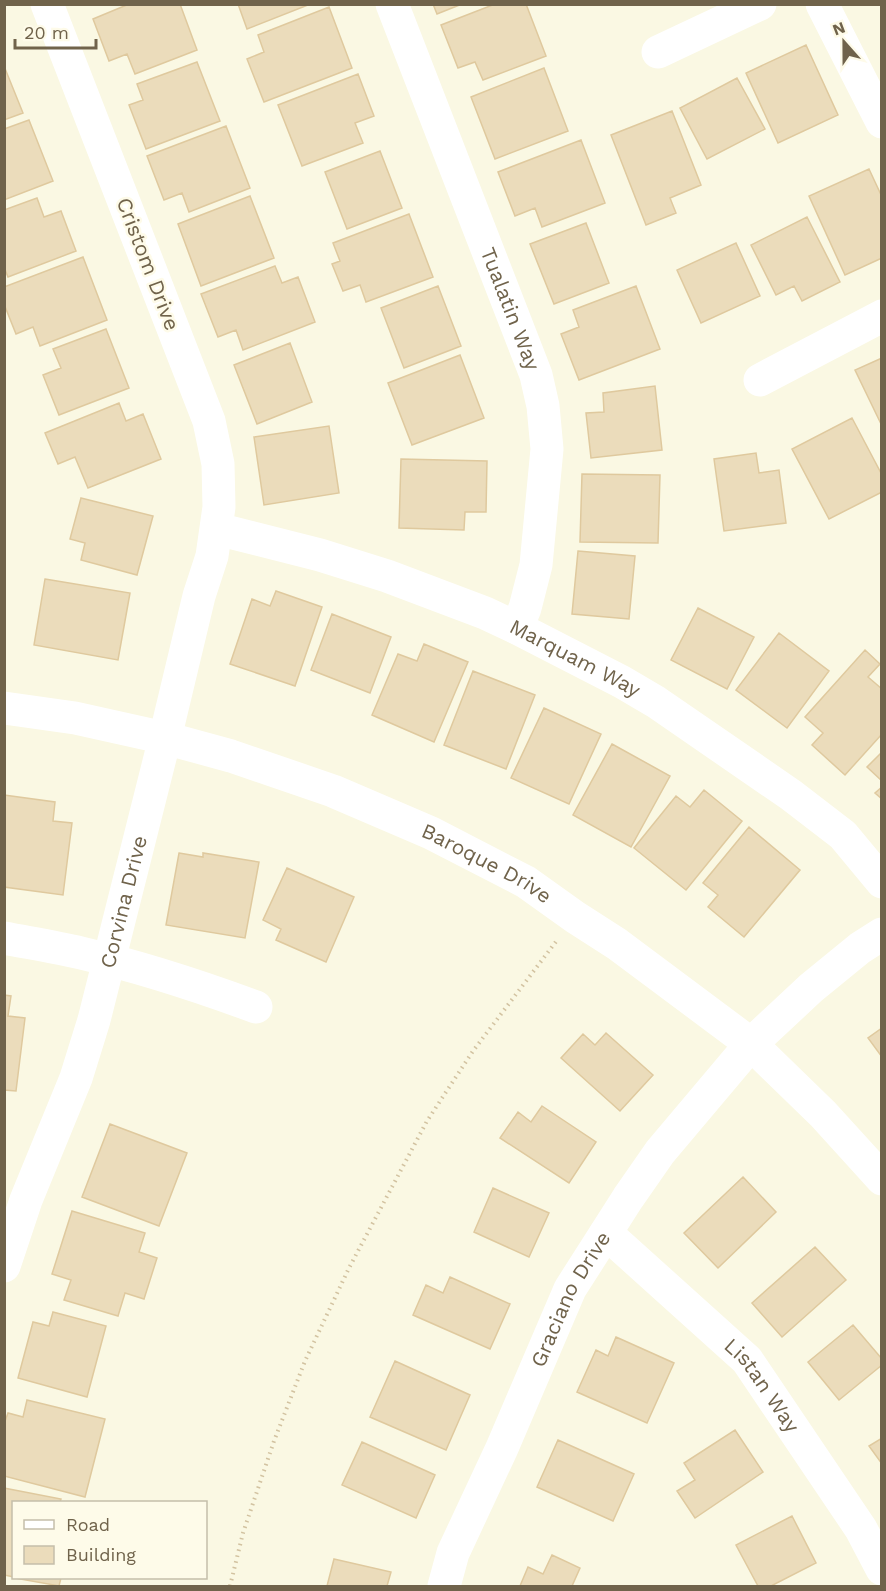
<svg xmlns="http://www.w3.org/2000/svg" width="886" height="1591" viewBox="0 0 886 1591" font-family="'Work Sans',sans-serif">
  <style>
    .building { fill: #ebdcbb; stroke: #dfc99e; stroke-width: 1.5 }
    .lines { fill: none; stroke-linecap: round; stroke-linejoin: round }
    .path { stroke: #d2c2a0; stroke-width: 4; stroke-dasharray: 1.5 4.5; stroke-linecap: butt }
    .minor { stroke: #fff; stroke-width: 33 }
    .labels { text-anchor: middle; stroke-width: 5; stroke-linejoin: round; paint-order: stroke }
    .street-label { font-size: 21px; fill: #70634b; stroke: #fefbe9 }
  </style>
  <rect width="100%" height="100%" fill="#faf8e3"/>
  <path class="building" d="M129,4H180L197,50L135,74L127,54L109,61L93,19Z
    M238,4H308V5L247,29Z
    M433,4H462L437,14Z
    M495,4H526L546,56L483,80L475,62L458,68L441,25Z
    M329,7L352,68L264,102L247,59L264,52L258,35Z
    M806,45L838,115L778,143L746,73Z
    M197,62L220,121L146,149L129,105L143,100L137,84Z
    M4,66L23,113L4,120Z
    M544,68L568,131L495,159L471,97Z
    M358,74L374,116L355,123L363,143L302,166L278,105Z
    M737,78L765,129L707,159L680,108Z
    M672,111L701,185L670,198L676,213L646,225L611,135Z
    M29,120L53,181L4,200V129Z
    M226,126L250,188L189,212L182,193L164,200L147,156Z
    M581,140L605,203L542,227L535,208L515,216L498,172Z
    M380,151L402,208L347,229L325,172Z
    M869,169L882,197V258L845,275L809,196Z
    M250,196L274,258L201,286L178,224Z
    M37,198L44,217L61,211L76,251L8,277L4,267V210Z
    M409,214L433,277L366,302L360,285L343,291L332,264L340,261L333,243Z
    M807,217L840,282L802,301L794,286L776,295L751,245Z
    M586,223L609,283L554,304L530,244Z
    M736,243L760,296L701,323L677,270Z
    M83,257L107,320L40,346L33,327L16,334L4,304V287Z
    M275,266L282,283L298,277L315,322L243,350L236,330L218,337L201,294Z
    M438,286L461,346L404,368L381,308Z
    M636,286L660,349L579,380L561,334L579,327L573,310Z
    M106,329L129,388L59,415L43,375L61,368L53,349Z
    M290,343L312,402L257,424L234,365Z
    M460,355L484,418L412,445L388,383Z
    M882,358V426L855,370Z
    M655,386L662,450L591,458L586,413L604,412L603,393Z
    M119,403L126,421L143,414L161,459L88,488L75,457L58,464L45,433Z
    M852,418L882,475V492L829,519L792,449Z
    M329,426L339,493L264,505L254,437Z
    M756,453L759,473L779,470L786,523L724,531L714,459Z
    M401,459L487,461L486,512H465L464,530L399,528Z
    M582,474L660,475L658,543L580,542Z
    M81,498L153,516L137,575L81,560L85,543L70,539Z
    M578,551L635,556L629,619L572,614Z
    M45,579L130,593L118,660L34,645Z
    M276,591L322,607L295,686L230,664L252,599L270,606Z
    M698,608L754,637L727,689L671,660Z
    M332,614L391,637L370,693L311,670Z
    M779,633L829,671L787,728L736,690Z
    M424,644L468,662L434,742L372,715L398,654L417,661Z
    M865,650L880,664L868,677L882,689V734L845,775L812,745L823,733L805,717Z
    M473,671L535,695L506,769L444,745Z
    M544,708L601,734L569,804L511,778Z
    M612,744L670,776L631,847L573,815Z
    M882,752V781L867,767Z
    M882,787V799L875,793Z
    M704,790L742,821L686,890L634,848L676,796L690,807Z
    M4,795L55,802L53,821L72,823L63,895L4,887Z
    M749,827L800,870L744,937L708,907L718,895L703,883Z
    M179,853L203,857V853L259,862L245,938L166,925Z
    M287,868L354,897L326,962L276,940L281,929L263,920Z
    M4,995L11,996L8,1016L25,1018L16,1091L4,1090Z
    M882,1028V1057L868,1038Z
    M606,1033L653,1075L620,1111L561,1058L583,1034L595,1045Z
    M542,1106L596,1142L569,1183L500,1138L518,1112L531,1122Z
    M110,1124L187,1153L159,1226L82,1197Z
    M743,1177L776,1212L718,1268L684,1233Z
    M493,1188L549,1213L529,1257L474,1232Z
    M72,1211L145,1233L139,1252L157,1258L144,1299L125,1293L118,1316L64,1300L71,1280L52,1274Z
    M815,1247L846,1280L782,1337L752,1303Z
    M450,1277L510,1304L490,1349L413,1315L426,1285L443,1293Z
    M53,1312L106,1326L87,1397L18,1378L33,1322L49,1326Z
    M853,1325L882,1359V1365L839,1400L808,1362Z
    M616,1337L674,1363L647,1423L577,1392L596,1350L608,1356Z
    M395,1361L470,1395L446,1450L370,1417Z
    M27,1400L105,1419L85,1497L4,1476V1424L8,1413L23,1417Z
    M735,1430L763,1472L695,1518L677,1491L695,1480L684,1463Z
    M882,1438V1464L869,1446Z
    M558,1440L634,1474L613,1521L537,1487Z
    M362,1442L435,1475L416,1518L342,1485Z
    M4,1488L61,1499L60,1502H14V1577L4,1575Z
    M792,1516L816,1563L771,1586H758L736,1545Z
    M552,1555L580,1568L572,1586H520L528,1567L543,1574Z
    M334,1559L391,1572L387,1586H327Z
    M15,1578H61L59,1586Z"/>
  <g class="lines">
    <path class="path" d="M230,1586L243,1533L274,1441L305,1361L349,1268L427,1121L473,1051L558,939"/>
    <g class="minor">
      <path id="s1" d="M392,4L536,375L543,406L547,449L536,565L525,608L517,628"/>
      <path d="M822,4L882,122"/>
      <path d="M658,52L760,4"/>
      <path d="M760,380L882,316"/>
      <path id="s2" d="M217,529L320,555L387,576L485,613L517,628L622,682L656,702L791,795L843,835L882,882"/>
      <path id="s3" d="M4,708L75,718L165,738L231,756L333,791L431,833L526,882L575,917L617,944L751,1044L823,1114L882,1179"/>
      <path d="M4,938C30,943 56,947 81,953C141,967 199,986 256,1007"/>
      <path id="s4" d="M606,1233L747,1360L861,1529L882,1569"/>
      <path id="s5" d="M4,1266L26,1200L76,1078L94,1020L165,738L199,596L212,556L219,507L218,464L209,421L47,4"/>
      <path id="s6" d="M444,1586L453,1553L502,1448L570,1289L628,1198L660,1152L751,1044L811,988L860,948L882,934"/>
    </g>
  </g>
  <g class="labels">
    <g class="street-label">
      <text transform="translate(148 264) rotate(69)" y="7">Cristom Drive</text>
      <text dy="7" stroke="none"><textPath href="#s1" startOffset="327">Tualatin Way</textPath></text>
      <text dy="7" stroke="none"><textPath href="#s2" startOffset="382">Marquam Way</textPath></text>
      <text dy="7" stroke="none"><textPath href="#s3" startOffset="510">Baroque Drive</textPath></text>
      <text dy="7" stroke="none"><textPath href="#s5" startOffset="384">Corvina Drive</textPath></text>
      <text dy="7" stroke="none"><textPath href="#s6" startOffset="314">Graciano Drive</textPath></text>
      <text dy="7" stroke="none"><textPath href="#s4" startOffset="219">Listan Way</textPath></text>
    </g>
  </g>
  <rect width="886" height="1591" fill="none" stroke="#70634b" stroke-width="12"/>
  <rect x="12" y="1501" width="195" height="78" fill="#fefbe9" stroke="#c5beaa" stroke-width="1.5"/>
  <rect x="24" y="1520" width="30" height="9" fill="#ffffff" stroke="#c5beaa" stroke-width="1.5"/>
  <text x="66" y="1531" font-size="18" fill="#70634b">Road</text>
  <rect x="24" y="1546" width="30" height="18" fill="#ebdcbb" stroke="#c5beaa" stroke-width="1.5"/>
  <text x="66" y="1561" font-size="18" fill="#70634b">Building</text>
  <g transform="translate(844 42) rotate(339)" stroke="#fefbe9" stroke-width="4.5" paint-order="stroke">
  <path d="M0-4.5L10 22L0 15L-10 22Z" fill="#70634b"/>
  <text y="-9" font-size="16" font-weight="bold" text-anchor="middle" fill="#70634b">N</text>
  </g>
  <path d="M15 39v9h81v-9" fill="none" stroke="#70634b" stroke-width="3"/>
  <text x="24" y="39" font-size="18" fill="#70634b" stroke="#fefbe9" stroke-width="4.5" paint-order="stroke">20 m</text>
</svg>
